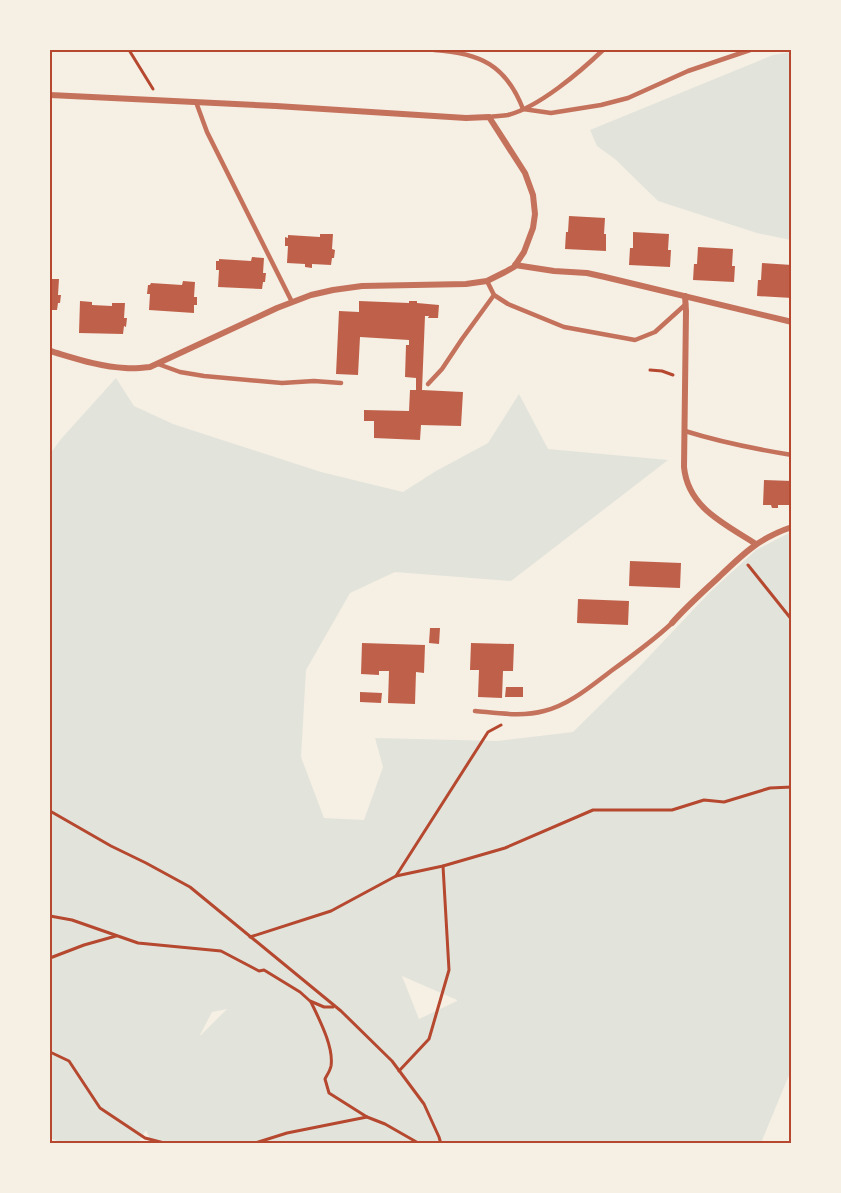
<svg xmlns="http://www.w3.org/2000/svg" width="841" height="1193" font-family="'PT Sans',sans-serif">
  <rect width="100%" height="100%" fill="#f6efe4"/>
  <!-- green -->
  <g fill="#e2e4dc" fill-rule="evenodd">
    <path d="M791,52v188l-34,-7 -99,-32 -43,-42 -18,-13 -7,-16 183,-75z"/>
    <path d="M116,378l18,28 39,18 148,48 82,20 33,-21 52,-28 31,-49 29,55 120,11 -157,121 -116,-9 -45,21 -44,77 -5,87 23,61 40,2 19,-53 -8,-29 122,3 76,-9 68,-67 69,-73 46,-42 35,-18 1,536 -31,75 -609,1 -6,-14 -8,13h-75l-13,-5v-684l11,-15zM402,976l55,24v1l-38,18zM227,1009l-26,26h-1l12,-23z"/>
  </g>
  <!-- building -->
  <g fill="#bf614a">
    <path d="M569,216l36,2 -1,16h2v17l-41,-2 1,-17h2z"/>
    <path d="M633,232l36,2 -1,16h3l-1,17 -41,-2 1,-17h3z"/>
    <path d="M320,234h13l-1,15 3,1 -1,8h-2l-1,7 -19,-1v4l-7,-1v-3l-18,-1 1,-17h-3v-9l3,1v-3l32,2z"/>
    <path d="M698,247l35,2 -1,17h3l-1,16 -41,-2 1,-16h3z"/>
    <path d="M252,257l12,1 -1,15h3l-1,9h-2l-1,7 -44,-2 1,-17h-3v-9h3v-2l32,2z"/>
    <path d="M762,263l30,2v33l-35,-2 1,-16h3z"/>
    <path d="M50,279h9l-1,16h3l-1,8h-2l-1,7h-7z"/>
    <path d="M183,281l12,1 -1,15h3v8h-3v8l-45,-3 1,-16h-3l1,-9h2l1,-2 31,2z"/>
    <path d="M80,301l12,1v3l20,1v-3h13l-1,15h3l-1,9 -2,-1 -1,8 -44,-1z"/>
    <path d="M359,301l50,2v-2h8v2l22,2 -1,13h-10l1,-2h-4l-3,74 41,2 -2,34 -40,-1 -1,15 -46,-2v-17h-10v-11l45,1 1,-21h6v-12l-11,-1 1,-32h3v-5l-49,-3 -2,38 -22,-1 3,-63 20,1z"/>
    <path d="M764,480l28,1v24h-14v3h-6l-1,-3h-8z"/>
    <path d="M630,561l51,2 -1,25 -51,-2z"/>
    <path d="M578,599l51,2 -1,24 -51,-2z"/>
    <path d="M430,628h10l-1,16 -10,-1z"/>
    <path d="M362,643l63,2 -1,28 -8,-1 -1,32 -27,-1 1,-32h-10v4l-18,-1z"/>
    <path d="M471,643l43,1 -1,27h-10l-1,27 -24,-1 1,-27h-9z"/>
    <path d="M506,687h17v10h-18z"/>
    <path d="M360,692l22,1 -1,10 -21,-1z"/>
  </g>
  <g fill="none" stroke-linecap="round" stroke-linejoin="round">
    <!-- path -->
    <g stroke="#b5482f" stroke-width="3">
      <path d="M129,50l24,39"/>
      <path d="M650,370l12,1 11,4"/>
      <path d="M748,565l44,55"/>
      <path d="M50,811l61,35 35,17 44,24 151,124 51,50 32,43 15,33 2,7"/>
      <path d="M396,876l92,-144 13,-7"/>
      <path d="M50,916l22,4 66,23 83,8 38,20 5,-1 36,22 10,9 14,6h9"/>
      <path d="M250,937l81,-26 65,-35 47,-10 62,-18 88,-38h79l32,-10 20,2 46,-14 22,-1"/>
      <path d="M50,958l34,-13 32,-9"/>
      <path d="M311,1002c8,17 23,45 20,64 -1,5 -4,9 -6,13l4,14 38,24 18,7 35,20"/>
      <path d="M50,1052l19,9 31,47 45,30 23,6"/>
      <path d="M399,1071l30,-32 20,-69 -6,-104"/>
      <path d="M252,1144l35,-11 80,-16"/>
    </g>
    <!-- service -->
    <g stroke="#c5725c" stroke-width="4.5">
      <path d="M434,50c46,3 72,15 89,59l28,4 50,-8 27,-7 60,-27 62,-21"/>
      <path d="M196,102l11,30 85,170"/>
      <path d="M489,117c6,-1 13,-1 19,-2 31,-8 72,-43 95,-65"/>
      <path d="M487,281l7,14 14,9 56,23 71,13 20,-8 31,-28"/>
      <path d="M158,364l22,8 24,4 78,7 32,-2 27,2"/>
      <path d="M428,384l14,-15 20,-30 32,-44"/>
      <path d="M685,431c35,11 70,18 107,24"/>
      <path d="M475,711c23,2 47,6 69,0 25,-6 47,-25 67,-40 21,-15 42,-30 61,-48"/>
    </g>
    <!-- minor -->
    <g stroke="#c5725c" stroke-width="6">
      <path d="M50,95l226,11 190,12 23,-1 36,56 8,22 2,19 -2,14 -9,24 -10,15 -9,5 -18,9 -21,3 -104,2 -29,4 -22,5 -34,13 -127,59c-8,1 -17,2 -25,1 -25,-1 -51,-10 -75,-17"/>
      <path d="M515,265l39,6 33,2 18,4 187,45"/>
      <path d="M685,296l1,15 -2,156c4,41 41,57 72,77"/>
      <path d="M672,623c15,-17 31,-31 47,-46 24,-23 40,-39 73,-50"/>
    </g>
  </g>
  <!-- border -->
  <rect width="841" height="1193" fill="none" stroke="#f6efe4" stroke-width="102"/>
  <rect x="51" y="51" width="739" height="1091" fill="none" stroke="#b5482f" stroke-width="2"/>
</svg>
